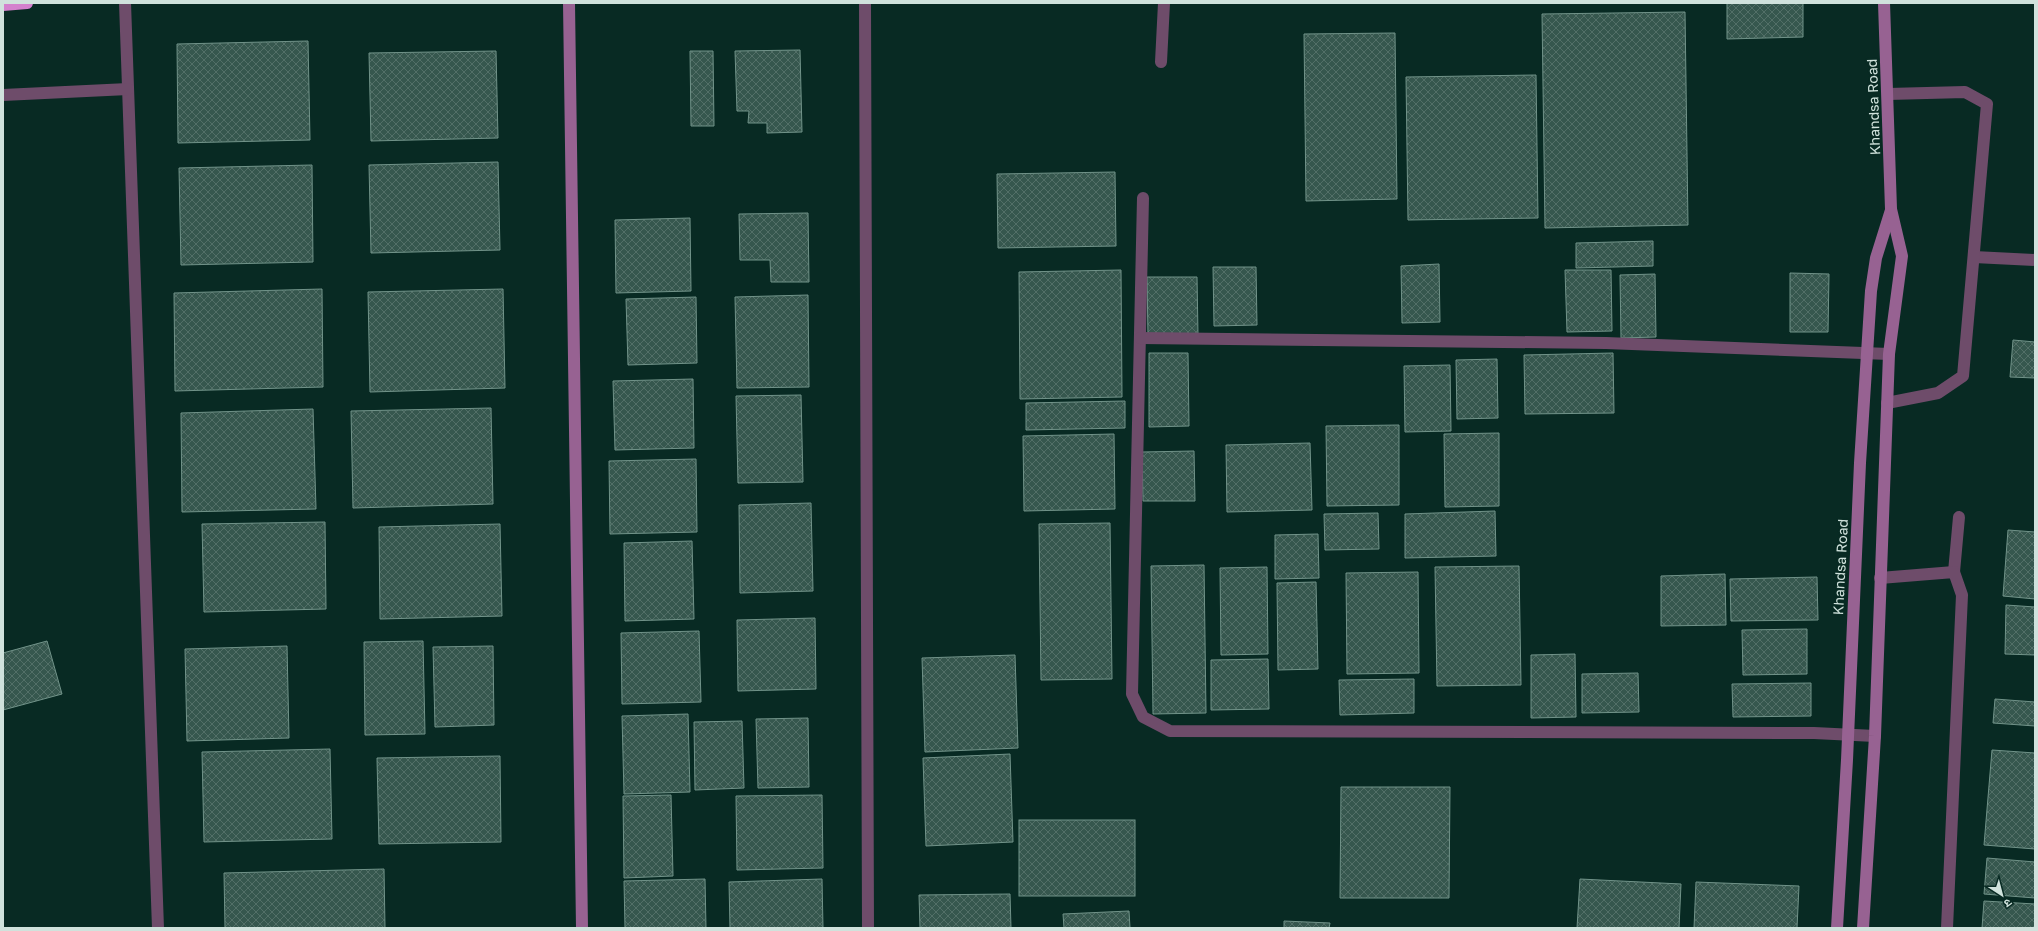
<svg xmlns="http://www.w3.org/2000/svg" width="2038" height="931" font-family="'Golos Text','Noto Sans Devanagari',sans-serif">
  <defs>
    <pattern id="building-cross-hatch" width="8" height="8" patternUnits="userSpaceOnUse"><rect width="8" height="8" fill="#36574e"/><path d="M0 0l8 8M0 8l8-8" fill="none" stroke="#526f67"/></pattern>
  </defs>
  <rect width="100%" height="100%" fill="#082a23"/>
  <!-- building -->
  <g fill="url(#building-cross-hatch)" stroke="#719389">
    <path d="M1727,3h76v34l-76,2z"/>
    <path d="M1685,12l3,213 -143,3 -3,-214z"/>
    <path d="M1395,33l2,166 -91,2 -2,-167z"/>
    <path d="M308,41l2,99 -132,3 -1,-99z"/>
    <path d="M800,50l2,82 -35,1v-10h-19l1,-12h-12l-2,-60z"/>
    <path d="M496,51l2,87 -127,3 -2,-88z"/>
    <path d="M690,51h23l1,75h-23z"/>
    <path d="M1536,75l2,143 -130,2 -2,-143z"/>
    <path d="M498,162l2,88 -129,3 -2,-88z"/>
    <path d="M312,165l1,97 -132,3 -2,-97z"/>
    <path d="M1115,172l1,74 -118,2 -1,-74z"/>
    <path d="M808,213l1,69h-38l-1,-22h-30l-1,-46z"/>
    <path d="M690,218l1,73 -75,2 -1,-73z"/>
    <path d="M1653,241v25l-77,2v-25z"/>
    <path d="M1439,264l1,58 -38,1 -1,-57z"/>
    <path d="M1213,267h43l1,58 -43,1z"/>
    <path d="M1121,270l1,127 -102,2 -1,-127z"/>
    <path d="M1565,270h46l1,61 -45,1z"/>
    <path d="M1790,273l39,1 -1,58h-38z"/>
    <path d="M1655,274l1,63 -35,1 -1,-63z"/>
    <path d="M1147,277h50l1,58 -50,1z"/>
    <path d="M322,289l1,98 -148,4 -1,-98z"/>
    <path d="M503,289l2,99 -135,4 -2,-100z"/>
    <path d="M808,295l1,92 -72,1 -2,-91z"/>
    <path d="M696,297l1,66 -69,2 -2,-66z"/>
    <path d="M2013,340l22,2v36l-25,-1z"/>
    <path d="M1149,353h39l1,73 -40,1z"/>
    <path d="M1613,353l1,60 -89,1 -1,-59z"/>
    <path d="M1497,359l1,59 -41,1 -1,-59z"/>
    <path d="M1450,365l1,66 -46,1 -1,-66z"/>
    <path d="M693,379l1,69 -79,2 -2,-69z"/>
    <path d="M801,395l2,87 -65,1 -2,-87z"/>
    <path d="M1125,401v27l-99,2v-27z"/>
    <path d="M491,408l2,96 -140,4 -2,-97z"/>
    <path d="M313,409l3,100 -134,3 -1,-99z"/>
    <path d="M1399,425v80l-72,1 -1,-80z"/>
    <path d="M1499,433v73l-54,1 -1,-73z"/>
    <path d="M1114,434l1,75 -91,2 -1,-75z"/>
    <path d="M1310,443l2,67 -85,2 -1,-67z"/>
    <path d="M1194,451l1,50h-52l-1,-49z"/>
    <path d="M696,459l1,73 -87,2 -1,-73z"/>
    <path d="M811,503l2,88 -73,2 -1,-88z"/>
    <path d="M1495,511l1,45 -91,2v-44z"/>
    <path d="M1378,513l1,36 -54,1 -1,-36z"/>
    <path d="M325,522l1,87 -122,3 -2,-88z"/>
    <path d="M1110,523l2,156 -71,1 -2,-156z"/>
    <path d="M500,524l2,92 -122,3 -1,-92z"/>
    <path d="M2008,530l27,2v67l-32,-3z"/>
    <path d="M1318,534l1,44 -44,1v-44z"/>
    <path d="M692,541l2,78 -69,2 -1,-78z"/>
    <path d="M1204,565l2,148 -53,1 -2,-148z"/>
    <path d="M1519,566l2,119 -84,1 -2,-119z"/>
    <path d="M1267,567l1,87 -47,1 -1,-87z"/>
    <path d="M1418,572l1,101 -72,1 -1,-101z"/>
    <path d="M1725,574l1,51 -65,1v-50z"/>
    <path d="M1817,577l1,43 -87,1 -1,-42z"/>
    <path d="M1316,582l2,87 -40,1 -1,-87z"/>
    <path d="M2006,605l29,2v48l-30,-1z"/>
    <path d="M815,618l1,71 -78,2 -1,-71z"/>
    <path d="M1807,629v45l-64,1 -1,-45z"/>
    <path d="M699,631l2,71 -79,2 -1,-71z"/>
    <path d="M47,641l15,53 -59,16v-57z"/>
    <path d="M423,641l2,93 -60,1 -1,-93z"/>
    <path d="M287,646l2,92 -102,3 -2,-92z"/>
    <path d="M493,646l1,79 -59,2 -2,-80z"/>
    <path d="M1575,654l1,63 -45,1v-63z"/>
    <path d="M1015,655l3,93 -93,4 -3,-94z"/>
    <path d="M1268,659l1,50 -58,1v-50z"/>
    <path d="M1638,673l1,39 -57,1v-39z"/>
    <path d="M1414,679v34l-74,2 -1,-35z"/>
    <path d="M1811,683v33l-78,1 -1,-33z"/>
    <path d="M1995,699l40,3v24l-42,-3z"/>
    <path d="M688,714l2,78 -66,2 -2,-78z"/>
    <path d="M808,718l1,69 -51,1 -2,-69z"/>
    <path d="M742,721l2,67 -49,2 -1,-68z"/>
    <path d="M330,749l2,90 -128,3 -2,-90z"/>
    <path d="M1992,750l43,3v96l-51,-4z"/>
    <path d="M1010,754l3,88 -87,4 -3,-88z"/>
    <path d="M500,756l1,86 -122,2 -2,-86z"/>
    <path d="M1341,787h109l-1,111h-109z"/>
    <path d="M671,795l2,81 -49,2 -1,-82z"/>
    <path d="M822,795l1,73 -86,2 -1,-74z"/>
    <rect x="1019" y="820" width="116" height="76"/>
    <path d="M1987,858l48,4v36l-51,-4z"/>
    <path d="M384,869l1,59h-160l-1,-55z"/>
    <path d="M705,879l1,49h-81l-1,-47z"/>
    <path d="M822,879l1,49h-93l-1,-46z"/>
    <path d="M1580,879l101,5 -2,44h-102z"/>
    <path d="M1696,882l103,4 -2,42h-103z"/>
    <path d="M1010,894l1,34h-91l-1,-33z"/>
    <path d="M1984,901l51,3v24h-53z"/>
    <path d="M1129,911l1,17h-66l-1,-14z"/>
    <path d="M1284,921l46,2 -1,5h-45z"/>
  </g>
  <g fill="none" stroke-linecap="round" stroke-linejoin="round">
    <!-- lane -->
    <path stroke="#6e4c6a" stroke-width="12" d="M1161,62l3,-59"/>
    <!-- street -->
    <g stroke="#6e4c6a" stroke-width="12">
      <path d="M125,3l33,925"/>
      <path d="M865,3l3,925"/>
      <path d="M3,95l125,-6"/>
      <path d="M1143,198l-11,496 11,23 27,14 644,2 61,3"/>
      <path d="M1974,257l61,3"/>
      <path d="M1140,338l466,5 283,11"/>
      <path d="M1887,403l51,-10 25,-17 24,-272 -22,-12 -77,2"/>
      <path d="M1954,572l5,-55"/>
      <path d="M1880,578l74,-6 8,23 -15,333"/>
    </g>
    <!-- secondary -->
    <g stroke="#976292" stroke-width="12">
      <path d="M569,3l13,925"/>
      <path d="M1837,928l10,-168 13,-297 11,-172 5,-33 15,-48"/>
      <path d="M1863,928l12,-192 14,-382 13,-98 -11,-47 -7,-206"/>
    </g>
    <!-- highway -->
    <path stroke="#d481cd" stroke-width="12" d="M3,5l24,-2"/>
  </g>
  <g text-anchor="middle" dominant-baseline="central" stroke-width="4" stroke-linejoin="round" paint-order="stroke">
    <!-- street labels -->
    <g font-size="14" fill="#d0e2dc" stroke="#082a23">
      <text transform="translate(1873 107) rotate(-92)">Khandsa Road</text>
      <text transform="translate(1840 567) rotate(-87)">Khandsa Road</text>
    </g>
  </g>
  <!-- border -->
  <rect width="2038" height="931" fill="none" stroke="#d0e2dc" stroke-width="8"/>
  <!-- north arrow -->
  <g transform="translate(2002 895) rotate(144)" stroke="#082a23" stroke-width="3" paint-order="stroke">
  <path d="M0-3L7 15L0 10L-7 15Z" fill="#d0e2dc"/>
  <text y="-6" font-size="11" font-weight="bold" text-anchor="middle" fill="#d0e2dc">उ</text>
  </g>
</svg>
